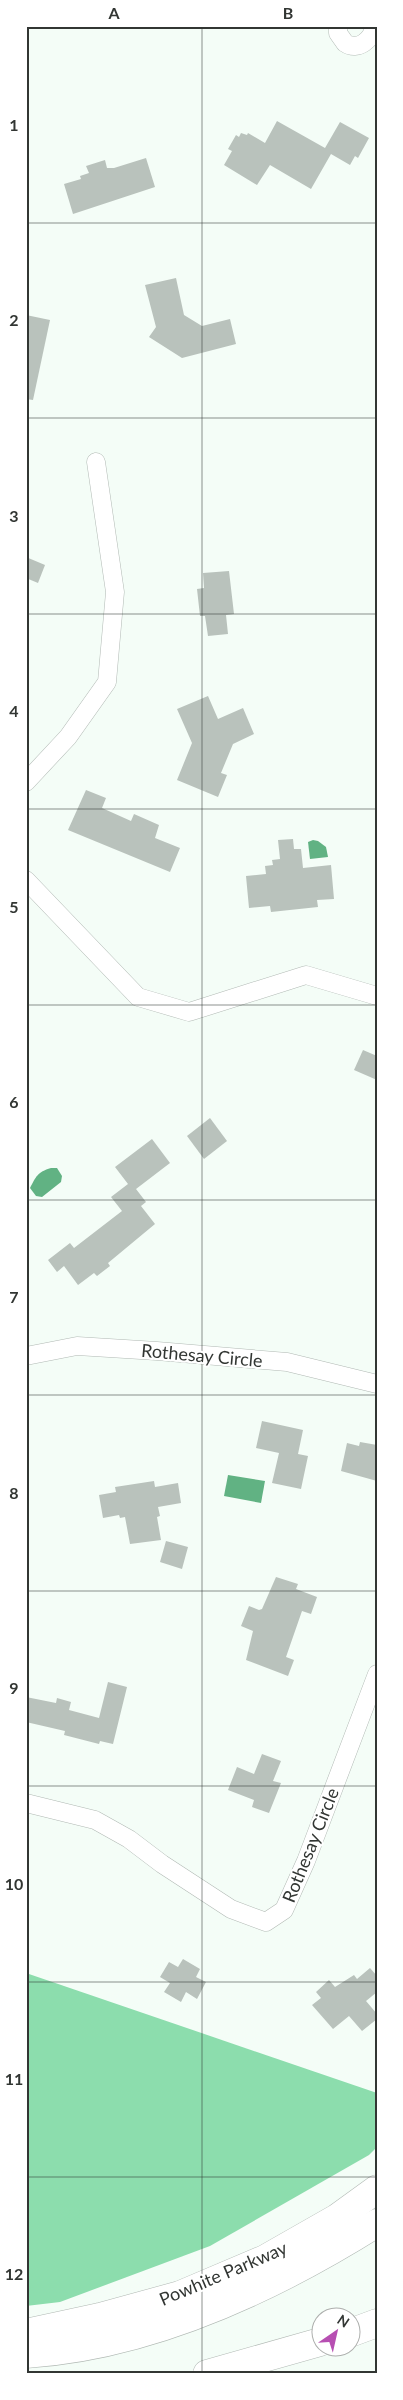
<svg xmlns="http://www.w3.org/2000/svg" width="403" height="2400" font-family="Lato,sans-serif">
  <rect width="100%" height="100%" fill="#f4fdf7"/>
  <!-- forest -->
  <path fill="#8cddad" d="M26,1973l351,120v54l-8,8 -159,91 -150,56 -34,4z"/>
  <!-- water -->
  <g fill="#61b283">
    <path d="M313,840l5,1 8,6 2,10 -18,2 -2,-17z"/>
    <path d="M51,1168h6l5,8 -1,6 -19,15 -6,-1 -6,-8c6,-11 7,-16 21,-20z"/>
    <path d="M228,1475l37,6 -4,22 -37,-7z"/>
  </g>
  <!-- building -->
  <g fill="#b9c2bc">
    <path d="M277,121l48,27 15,-26 29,16 -11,20 -3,-2 -5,9 -19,-11 -20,35 -41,-24 -13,20 -33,-20 8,-14 -4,-2 8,-14 3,2 2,-4 6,2 1,-2 17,10z"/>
    <path d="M146,158l9,29 -82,27 -9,-30 17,-5 -1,-3 9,-3 -3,-7 19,-6 2,8h7z"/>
    <path d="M176,278l8,37 18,11 28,-7 6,25 -54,14 -33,-21 7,-10 -11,-42z"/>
    <path d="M26,315l24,5 -17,80 -7,-1z"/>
    <path d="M26,557l19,8 -7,18 -12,-5z"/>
    <path d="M229,571l5,43 -8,1 2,19 -20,2 -3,-20h-5l-3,-27 7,-1 -1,-15z"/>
    <path d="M208,696l10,23 25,-11 11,26 -21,10 -12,29 6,2 -9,22 -41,-17 15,-37 -15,-34z"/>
    <path d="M86,790l20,8 -4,10 29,13 3,-7 25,11 -4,13 25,10 -10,24 -102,-42z"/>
    <path d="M293,839l1,10h7l2,19 28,-3 3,34 -17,1 1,7 -47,5 -1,-6 -21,2 -3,-32 20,-2 -1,-8 8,-1 -1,-5 8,-1 -2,-19z"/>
    <path d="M363,1050l14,6v24l-23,-10z"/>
    <path d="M210,1118l17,23 -23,18 -17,-23z"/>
    <path d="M152,1139l18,24 -34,26 10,13 -5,4 14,18 -47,39 2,3 -13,10 -3,-3 -16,12 -14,-19 -7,6 -9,-12 22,-17 4,5 48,-37 -11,-14 17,-13 -13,-17z"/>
    <path d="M262,1421l41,9 -5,24 10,2 -7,33 -29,-6 7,-30 -23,-5z"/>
    <path d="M360,1442l17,3v36l-36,-10 6,-28 12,3z"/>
    <path d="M154,1481l1,6 23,-4 3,20 -23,4 2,9 -3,1 4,23 -31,4 -5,-27 -5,1 -1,-3 -16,3 -4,-23 17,-3 -1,-5z"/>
    <path d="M166,1541l22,6 -6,22 -22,-7z"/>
    <path d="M276,1577l22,7 -2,5 21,8 -6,17 -9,-3 -16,46 8,3 -6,16 -42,-16 7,-29 -12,-5 8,-20 10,4 3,-1z"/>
    <path d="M108,1682l19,5 -14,57 -13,-3 -1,3 -35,-9 1,-4 -39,-9v-25l30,6 1,-5 14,4 -2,8 30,8z"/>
    <path d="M262,1754l19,7 -8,20 8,2 -12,30 -17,-6 2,-7 -26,-10 9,-23 17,7z"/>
    <path d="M183,1959l17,10 -4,8 10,5 -9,17 -11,-7 -5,10 -17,-10 6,-9 -10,-6 9,-15 9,5z"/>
    <path d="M370,1968l7,8v16l-11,9 11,13v5l-15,12 -13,-15 -16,13 -21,-24 9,-7 -5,-6 13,-12 6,7 19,-12 3,4z"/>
  </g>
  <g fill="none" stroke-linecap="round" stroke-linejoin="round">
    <!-- street casing -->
    <g stroke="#b1b9b4" stroke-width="19">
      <g id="street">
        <path d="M338,26v7c2,3 5,7 7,10 13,9 28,-4 29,-17"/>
        <path d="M26,782l42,-45 39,-55 8,-90 -19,-130"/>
        <path d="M26,880l112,117 51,15 117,-37 71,21"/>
        <path d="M26,1356l51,-10 80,5 130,11 90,22"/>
        <path d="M26,1803l69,17 34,19 33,25 69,45 35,13 18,-12 22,-49 71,-187"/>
      </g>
    </g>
    <!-- highway casing -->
    <g stroke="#b1b9b4" stroke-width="29">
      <g id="highway">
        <path d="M26,2333l74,-16 80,-22 85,-36 72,-41 40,-29"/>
        <path d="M350,2333l27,-10"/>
        <path d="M26,2354c125,-8 246,-65 351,-131"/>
        <path d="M207,2374l113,-32"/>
      </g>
    </g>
    <!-- street -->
    <use href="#street" stroke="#fff" stroke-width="18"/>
    <!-- highway -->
    <use href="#highway" stroke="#fff" stroke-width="28"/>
  </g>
  <!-- grid -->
  <path fill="none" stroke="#323633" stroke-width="1" stroke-opacity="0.55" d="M202,26v2348M26,223h351M26,418h351M26,614h351M26,809h351M26,1005h351M26,1200h351M26,1395h351M26,1591h351M26,1786h351M26,1982h351M26,2177h351"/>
  <g text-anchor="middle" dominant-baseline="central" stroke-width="4" stroke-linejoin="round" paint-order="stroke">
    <!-- street labels -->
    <g font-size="18" fill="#323633" stroke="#fff">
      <text transform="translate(202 1355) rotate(5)">Rothesay Circle</text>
      <text transform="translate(310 1845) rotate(-68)">Rothesay Circle</text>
      <text transform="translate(223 2273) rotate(-23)">Powhite Parkway</text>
    </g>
  </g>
  <!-- border -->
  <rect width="403" height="2400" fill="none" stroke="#ffffff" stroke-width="55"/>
  <!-- north arrow -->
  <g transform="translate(336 2332) rotate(34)"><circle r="24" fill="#ffffff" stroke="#adafad"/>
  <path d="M0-4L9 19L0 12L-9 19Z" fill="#b74fb2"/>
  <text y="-8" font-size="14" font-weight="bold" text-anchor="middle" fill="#323633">N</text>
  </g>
  <rect x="28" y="28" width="348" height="2344" fill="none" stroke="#323633" stroke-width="2"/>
  <g font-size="16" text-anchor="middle" font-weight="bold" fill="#323633">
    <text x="114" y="19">A</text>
    <text x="288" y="19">B</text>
    <text x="14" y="131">1</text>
    <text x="14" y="326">2</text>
    <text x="14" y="522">3</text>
    <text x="14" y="717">4</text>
    <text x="14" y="913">5</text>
    <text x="14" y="1108">6</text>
    <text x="14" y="1303">7</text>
    <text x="14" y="1499">8</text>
    <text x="14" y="1694">9</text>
    <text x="14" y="1890">10</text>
    <text x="14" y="2085">11</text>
    <text x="14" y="2280">12</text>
  </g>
</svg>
